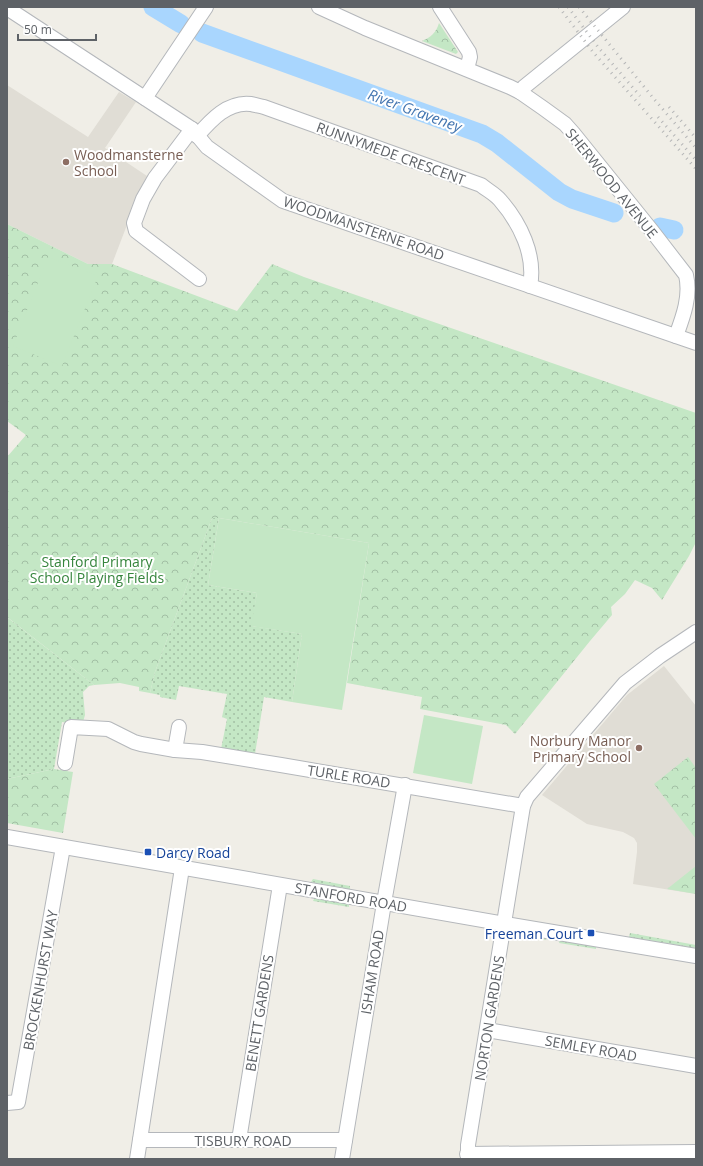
<svg xmlns="http://www.w3.org/2000/svg" width="703" height="1166" font-family="'Open Sans',sans-serif">
  <defs>
    <pattern id="grass-dots" width="8" height="8" patternUnits="userSpaceOnUse"><rect width="8" height="8" fill="#c4e7c5"/><path d="M2 2h.1M6 6h.1" fill="none" stroke="#a2bfa4" stroke-width="1.8" stroke-linecap="round"/></pattern>
    <pattern id="park-crowns" width="20" height="18" patternUnits="userSpaceOnUse"><rect width="20" height="18" fill="#c4e7c5"/><path d="M2 6a3 3 0 1 1 6 0M12 15a3 3 0 1 1 6 0" fill="none" stroke="#a2bfa4"/></pattern>
  </defs>
  <rect width="100%" height="100%" fill="#f0eee7"/>
  <!-- education -->
  <g fill="#e0ddd5">
    <path d="M7,85l81,52 31,-45 17,10 -31,46 42,28 -5,10 -30,78h-24l-81,-40z"/>
    <path d="M664,666l32,40v188l-63,-10 4,-32v-9l-3,-5 -11,-6 -36,-8 -45,-29 85,-100z"/>
  </g>
  <!-- grass -->
  <g fill="url(#grass-dots)">
    <path d="M212,518h7l-11,67 49,8 -5,33 50,8 -10,68 -28,-5 -9,57 -34,-5 6,-30 -5,-2 5,-23 -48,-8 -3,14 -16,-3v-2l-10,-2 5,-21z"/>
    <path d="M8,618l86,67 -5,1 -6,6 2,23 -3,10 -20,-3 -8,47 -47,10z"/>
    <path d="M313,879l37,7v4l-39,-8z"/>
    <path d="M315,897l34,7v3l-36,-6z"/>
    <path d="M630,933l66,12v3l-67,-11z"/>
    <path d="M521,934l25,4v2l-26,-3z"/>
    <path d="M560,940l36,6v3l-37,-6z"/>
  </g>
  <!-- park -->
  <g fill="url(#park-crowns)">
    <path d="M439,23l19,29 -2,2 -34,-13c9,-4 14,-8 17,-18z"/>
    <path d="M7,224l81,40h24l125,47 35,-47 32,13 392,136v129l-7,14 -27,44 -10,-12 -17,-8 -10,14 -14,13 1,8 -22,26 -75,93 -9,-9 -86,-16 2,-12 -75,-14 22,-140 -150,-25h-7l-57,154 -5,21 -11,-2v-4l-19,-4 -26,2 -87,-68v-160l19,-22 -19,-14z"/>
    <path d="M688,757l8,11v71l-42,-55z"/>
    <path d="M54,769l19,3 -10,61 -56,-10v-44z"/>
    <path d="M696,866v28l-29,-5z"/>
  </g>
  <!-- pitch -->
  <g fill="#c4e7c5">
    <path d="M48,257l50,19 -36,90 -49,-20z"/>
    <path d="M219,518l150,25 -27,167 -50,-8 10,-68 -51,-8 6,-33 -49,-8z"/>
    <path d="M424,715l59,11 -11,58 -59,-11z"/>
  </g>
  <g fill="none" stroke-linecap="round" stroke-linejoin="round">
    <!-- river -->
    <g stroke="#a9d6fe" stroke-width="19">
      <path d="M153,7l28,17"/>
      <path d="M202,33l280,101 15,9 62,49 13,7 42,14"/>
      <path d="M660,227l14,3"/>
    </g>
    <!-- minor casing -->
    <g stroke="#b4b7bb" stroke-width="16">
      <g id="minor">
        <path d="M319,7l46,21 145,59 10,5 23,16 22,16 8,9 79,98 34,44c5,21 -3,42 -10,61"/>
        <path d="M440,7l29,45 1,5 -3,12"/>
        <path d="M7,8l185,121 15,18 76,54 413,142"/>
        <path d="M520,92l4,-5 99,-80"/>
        <path d="M145,98l61,-91"/>
        <path d="M192,129l-37,49 -12,21 -9,24 2,8 63,48"/>
        <path d="M197,136c14,-16 31,-35 54,-32 4,1 9,2 13,3l217,78c6,5 14,9 19,15 20,23 36,55 30,86"/>
        <path d="M175,750l4,-23"/>
        <path d="M65,763l6,-36 37,2 26,13 7,2 34,6 27,2 79,13 242,41"/>
        <path d="M7,837l510,89 179,30"/>
        <path d="M487,1030l209,36"/>
        <path d="M7,1103l11,-1 45,-255"/>
        <path d="M140,1140h205"/>
        <path d="M239,1140l41,-255"/>
        <path d="M467,1154l229,-2"/>
        <path d="M137,1159l45,-291"/>
        <path d="M342,1159l43,-262 20,-112"/>
        <path d="M468,1159v-14l55,-339 4,-9 98,-114 35,-27 36,-24"/>
      </g>
    </g>
    <!-- minor -->
    <use href="#minor" stroke="#fff" stroke-width="14"/>
    <!-- rail -->
    <g stroke="#b5b6b7" stroke-width="3" stroke-dasharray="1 5" stroke-linecap="butt">
      <path d="M559,7l34,45 103,117"/>
      <path d="M568,7l30,40 42,49"/>
      <path d="M579,7l75,92 42,49"/>
      <path d="M669,107l27,31"/>
      <path d="M658,117l38,43"/>
    </g>
  </g>
  <!-- markers -->
  <g fill="#8d6e63" stroke="#fff" stroke-width="1.5">
    <circle cx="66" cy="162" r="4"/>
    <circle cx="639" cy="748" r="4"/>
  </g>
  <g fill="#1a4fb4" stroke="#fff" stroke-width="1.5">
    <rect x="144" y="848" width="8" height="8" rx="2"/>
    <rect x="587" y="929" width="8" height="8" rx="2"/>
  </g>
  <g text-anchor="middle" dominant-baseline="central" stroke-width="4" stroke-linejoin="round" paint-order="stroke">
    <!-- street labels -->
    <g font-size="14" fill="#5e6267" stroke="#fff">
      <text transform="translate(391 153) rotate(20)">RUNNYMEDE CRESCENT</text>
      <text transform="translate(612 183) rotate(51)">SHERWOOD AVENUE</text>
      <text transform="translate(364 228) rotate(19)">WOODMANSTERNE ROAD</text>
      <text transform="translate(349 776) rotate(9)">TURLE ROAD</text>
      <text transform="translate(351 897) rotate(10)">STANFORD ROAD</text>
      <text transform="translate(372 972) rotate(-81)">ISHAM ROAD</text>
      <text transform="translate(40 980) rotate(-80)">BROCKENHURST WAY</text>
      <text transform="translate(259 1013) rotate(-81)">BENETT GARDENS</text>
      <text transform="translate(489 1018) rotate(-81)">NORTON GARDENS</text>
      <text transform="translate(591 1048) rotate(10)">SEMLEY ROAD</text>
      <text x="243" y="1140">TISBURY ROAD</text>
    </g>
    <!-- education labels -->
    <g font-size="14" fill="#785e54" stroke="#fff" text-anchor="start">
      <text x="74" y="154">Woodmansterne<tspan x="74" dy="16">School</tspan></text>
      <text x="631" y="740" text-anchor="end">Norbury Manor<tspan x="631" dy="16">Primary School</tspan></text>
    </g>
    <!-- park labels -->
    <g font-size="14" fill="#36853d" stroke="#fff">
      <text x="97" y="561">Stanford Primary<tspan x="97" dy="16">School Playing Fields</tspan></text>
    </g>
    <!-- transit labels -->
    <g font-size="14" fill="#164399" stroke="#fff" text-anchor="start">
      <text x="156" y="852">Darcy Road</text>
      <text x="583" y="933" text-anchor="end">Freeman Court</text>
    </g>
    <!-- water labels -->
    <g font-size="15" font-style="italic" fill="#4476b1" stroke="#fff">
      <text transform="translate(415 110) rotate(20)">River Graveney</text>
    </g>
  </g>
  <!-- border -->
  <rect width="703" height="1166" fill="none" stroke="#5e6267" stroke-width="16"/>
  <!-- scale -->
  <path d="M18 34v6h78v-6" fill="none" stroke="#5e6267" stroke-width="2"/>
  <text x="24" y="34" font-size="12" fill="#5e6267" stroke="#ffffff" stroke-width="3" paint-order="stroke">50 m</text>
</svg>
